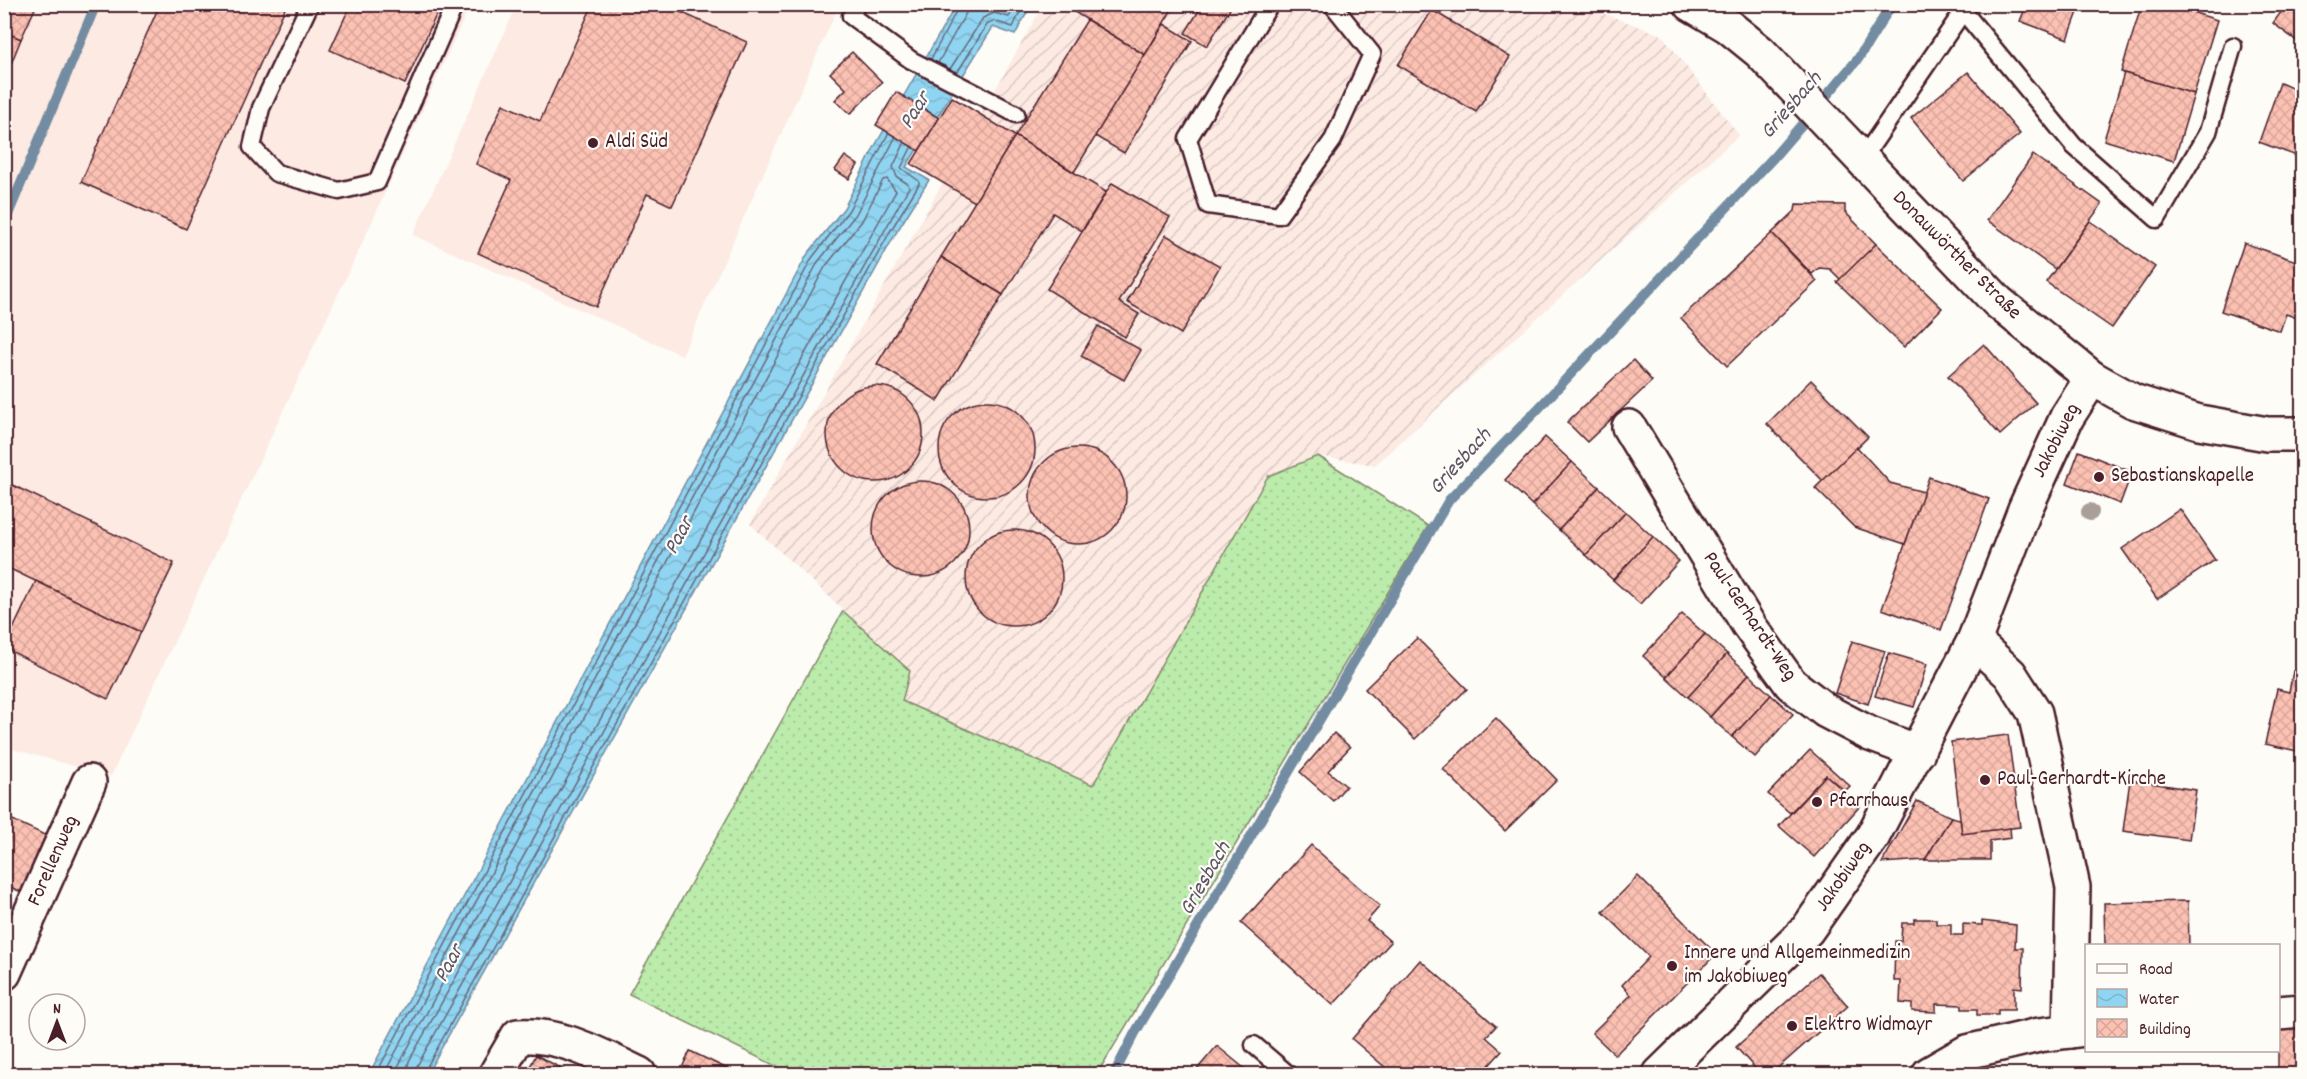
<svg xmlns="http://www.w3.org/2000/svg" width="2307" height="1079" font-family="Dekko,sans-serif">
  <defs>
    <pattern id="industrial-furrows" width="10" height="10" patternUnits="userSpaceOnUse" patternTransform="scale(1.5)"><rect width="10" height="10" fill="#fceae3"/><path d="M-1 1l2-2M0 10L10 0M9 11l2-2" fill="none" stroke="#dac8c3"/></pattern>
    <pattern id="grass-dots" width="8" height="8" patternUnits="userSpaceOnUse" patternTransform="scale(1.5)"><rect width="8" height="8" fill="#bbecab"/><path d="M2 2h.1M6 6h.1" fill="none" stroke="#a2ca93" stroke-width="1.8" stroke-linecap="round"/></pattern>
    <pattern id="water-waves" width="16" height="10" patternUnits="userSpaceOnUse" patternTransform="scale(1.5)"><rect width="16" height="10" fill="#8fd4f0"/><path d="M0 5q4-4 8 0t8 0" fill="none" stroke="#7db6ce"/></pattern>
    <pattern id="building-cross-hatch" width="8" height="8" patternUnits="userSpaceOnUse" patternTransform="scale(1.5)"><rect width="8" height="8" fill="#fbc1b3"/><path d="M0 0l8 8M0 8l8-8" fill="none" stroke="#d9a59a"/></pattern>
  </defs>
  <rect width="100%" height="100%" fill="#fdfcf7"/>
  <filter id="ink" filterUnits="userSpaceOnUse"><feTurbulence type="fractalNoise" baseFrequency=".0167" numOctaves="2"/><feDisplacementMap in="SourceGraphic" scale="12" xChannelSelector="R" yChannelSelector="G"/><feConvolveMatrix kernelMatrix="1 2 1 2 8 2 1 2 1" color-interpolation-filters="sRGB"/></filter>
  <g filter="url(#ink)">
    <!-- built -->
    <g fill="#fceae3">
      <path d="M4,5h466l-105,232 -254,539 -106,-29z"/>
      <path d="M517,5h322l-157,350 -269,-120z"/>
    </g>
    <!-- industrial -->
    <path fill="url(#industrial-furrows)" d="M1043,5h537l82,30 77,100 -364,330 -57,-9 -50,20 -175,309 -191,-84 8,-30 -160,-147z"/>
    <!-- grass -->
    <path fill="url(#grass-dots)" stroke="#82866b" stroke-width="1.5" d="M1318,456l110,70 -331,548h-305l-163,-80 214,-383 67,60 -8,30 191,84 175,-309z"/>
    <!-- water -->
    <path fill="url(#water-waves)" stroke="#738ca1" stroke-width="1.5" d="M956,5h75l-16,30 -22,-8 -87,140 23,13 -33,53 -469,841h-58l438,-819 37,-47 32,-64z"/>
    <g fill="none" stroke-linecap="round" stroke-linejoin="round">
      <!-- shore -->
      <g stroke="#66677a" stroke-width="1.5">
        <path d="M931,59l29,-55"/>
        <path d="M938,63l28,-50 2,-9"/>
        <path d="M950,69l33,-51 11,-5 15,4 7,-13"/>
        <path d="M957,73l31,-50 6,-2 19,6 11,-23"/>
        <path d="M376,1074l436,-816 37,-48 39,-76"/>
        <path d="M384,1074l434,-812 38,-48 39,-76"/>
        <path d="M394,1074l431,-807 37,-46 21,-41 4,-1 9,12 -487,870 -3,13"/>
        <path d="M415,1074l2,-8 492,-879 -1,-3 -11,-7 -4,-10 11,-23"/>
        <path d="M423,1074l468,-844 28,-46v-3l-18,-13 10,-20"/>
      </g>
      <!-- stream -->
      <g stroke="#738ca1" stroke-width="10">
        <path d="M4,224l92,-220"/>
        <path d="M1114,1074l21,-41 314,-533 89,-91 235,-251 85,-99 34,-55"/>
      </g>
    </g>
    <!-- building -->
    <g fill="url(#building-cross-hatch)" stroke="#4a1f2b" stroke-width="1.5">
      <path d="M4,4h33l-16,35 -17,-7z"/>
      <path d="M160,4h127l-101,225 -105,-47z"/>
      <path d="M351,4h90l-36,80 -75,-34z"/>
      <path d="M593,4h70l84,38 -75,164 -25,-12 -51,113 -118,-54 33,-73 -35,-16 27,-60 37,17z"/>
      <path d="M1074,4h101l-30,51 -74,-45z"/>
      <path d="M1203,4h30l-26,42 -22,-13z"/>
      <path d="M2027,4h54l-13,35 -48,-18z"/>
      <path d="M2142,4h25l50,16 -23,74 -73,-22z"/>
      <path d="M2287,4l15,2v39l-29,-22z"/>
      <path d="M1432,10l78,47 -34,55 -78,-47z"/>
      <path d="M1087,20l58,35 -71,117 -59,-36z"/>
      <path d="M1164,24l28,17 -68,112 -29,-17z"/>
      <path d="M4,32l17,7 -17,42z"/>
      <path d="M852,52l30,30 -32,32 -15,-14 11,-11 -16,-16z"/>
      <path d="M1968,72l52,62 -57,47 -52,-63z"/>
      <path d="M2124,73l70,21 -20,67 -70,-21z"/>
      <path d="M2280,83l22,9v66l-43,-16z"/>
      <path d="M896,92l43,26 -20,33 -43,-26z"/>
      <path d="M952,97l63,39 -40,66 -64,-38z"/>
      <path d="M1015,136l91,56 -24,39 -29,-18 -50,82 -62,-38z"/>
      <path d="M2033,155l69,49 -47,65 -68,-49z"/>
      <path d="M845,156l13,9 -9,14 -14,-9z"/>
      <path d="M1112,183l58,34 -51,85 20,12 -14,23 -78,-48z"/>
      <path d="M1796,204l49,1v7l31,32 -35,36 -11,-11 -11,-1 -7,6 -40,-41 23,-22z"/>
      <path d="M2090,221l65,46 -43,61 -66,-46z"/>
      <path d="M1772,233l45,48 -90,85 -46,-48z"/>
      <path d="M1166,235l54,31 -39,68 -54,-32z"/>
      <path d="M2244,243l58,20v57l-16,-6 -6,17 -59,-20z"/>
      <path d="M1876,244l66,64 -38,39 -67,-65z"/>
      <path d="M941,257l62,38 -65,106 -61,-37z"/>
      <path d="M1098,326l43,24 -17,30 -43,-24z"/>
      <path d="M1984,344l52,59 -36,32 -52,-59z"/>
      <path d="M1633,360l19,21 -65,61 -20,-20z"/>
      <path d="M1811,380l57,57 -45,44 -56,-57z"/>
      <circle cx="875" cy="434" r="48"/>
      <circle cx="987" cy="449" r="48"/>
      <path d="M1545,437l27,25 -40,43 -27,-25z"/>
      <path d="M1857,447l33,36 34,9 -19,52 -51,-17 -39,-39z"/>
      <circle cx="1078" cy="496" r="48"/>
      <path d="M2079,451l53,21 -12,32 -53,-21z"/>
      <path d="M1572,462l27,25 -40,43 -27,-25z"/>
      <path d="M1929,477l60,22 -48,131 -59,-21z"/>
      <circle cx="921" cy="529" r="48"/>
      <path d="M4,481l170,82 -33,69 -137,-66z"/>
      <path d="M1599,487l27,25 -40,43 -27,-25z"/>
      <path d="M2180,509l35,51 -58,39 -35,-50z"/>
      <path d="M1626,512l27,25 -40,43 -27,-25z"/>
      <circle cx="1014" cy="578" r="48"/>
      <path d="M1653,537l26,24 -39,43 -27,-24z"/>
      <path d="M36,581l105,51 -33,67 -104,-51z"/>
      <path d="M1682,614l23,20 -39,43 -23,-21z"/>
      <path d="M1705,634l22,20 -39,43 -22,-20z"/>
      <path d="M1417,638l50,51 -52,50 -50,-50z"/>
      <path d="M1852,641l33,10 -17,53 -33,-11z"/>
      <path d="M1889,653l38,11 -13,43 -39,-11z"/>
      <path d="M1727,654l22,20 -39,43 -22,-20z"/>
      <path d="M2293,671l9,2v79l-37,-8 12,-55 12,3z"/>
      <path d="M1749,674l22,21 -39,42 -22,-20z"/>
      <path d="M1771,695l22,19 -38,43 -23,-20z"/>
      <path d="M1496,718l61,62 -52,51 -62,-62z"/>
      <path d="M1334,733l16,14 -22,24 18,15 -13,15 -33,-29z"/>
      <path d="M2008,735l12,92 -58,7 -11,-92z"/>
      <path d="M1810,750l40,36 -5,5 -19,-16 -36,38 -22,-19z"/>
      <path d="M1826,775l34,31 -46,51 -35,-31z"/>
      <path d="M2130,780l66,10 -7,50 -66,-9z"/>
      <path d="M1917,801l34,16 -26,43 -43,3z"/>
      <path d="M4,816l43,20 -26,56 -17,-8z"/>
      <path d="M1951,817l9,2 2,15 48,-6 1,10 -21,3v19h-65z"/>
      <path d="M1311,845l69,61 -13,15 24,21 -58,63 -92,-82z"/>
      <path d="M1638,876l78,78 -101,101 -23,-22 39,-38 -9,-10 27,-28 -46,-45z"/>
      <path d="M2188,901l1,45h-84l-1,-43z"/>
      <path d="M1914,919h22v5h15v11h12v-11l19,1v-4l34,4 -1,23h8l-1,40 -8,-1v23h-16v5h-21v-6h-15v-4l-26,-1v8l-24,-1v-7l-12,-1 1,-22h-7l1,-40h6l1,-18h12z"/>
      <path d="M1420,960l76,66 -10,11 16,14 -21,23h-88l-41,-35z"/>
      <path d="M1819,973l29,33 -77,68h-11l-24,-27z"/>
      <rect x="2278" y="1025" width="24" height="49"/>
      <path d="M1217,1046l33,27 -2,1h-55z"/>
      <path d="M690,1051l48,23h-59z"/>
      <path d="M536,1055l36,19h-46z"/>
    </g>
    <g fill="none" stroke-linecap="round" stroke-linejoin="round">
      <!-- service casing -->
      <g stroke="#4a1f2b" stroke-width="21">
        <g id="service">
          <path d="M310,4l-49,104 -9,39 24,26 63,18 38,-9 78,-178"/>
          <path d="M857,4l-6,12 60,44 105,54"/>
          <path d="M1270,4l-82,135 20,66 71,10 54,-75 39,-86 -40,-50"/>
          <path d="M1963,11l111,135 83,73 51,-87 25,-86"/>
          <path d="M1861,161l107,-157"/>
          <path d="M1254,1045l34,29"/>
        </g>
      </g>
      <!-- minor casing -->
      <g stroke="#4a1f2b" stroke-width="38">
        <g id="minor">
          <path d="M1629,427l119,197 43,60 35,27 44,23 48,18"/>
          <path d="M1974,641l36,33 25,39 38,174 -3,144"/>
          <path d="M4,973l85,-191"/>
          <path d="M2278,1013l24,-2"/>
          <path d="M496,1074l22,-38c44,-3 82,20 121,38"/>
          <path d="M1660,1074l147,-144 66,-94 101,-195 51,-132 42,-92 25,-39"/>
          <path d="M1929,1074l38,-22 72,-17 47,-6"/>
        </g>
      </g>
      <!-- secondary casing -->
      <g stroke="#4a1f2b" stroke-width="38">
        <path id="secondary" d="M1691,4l37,22 32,26 238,250 94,76 41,23 66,21 68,12h35"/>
      </g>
      <!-- service -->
      <use href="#service" stroke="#fdfcf7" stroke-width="16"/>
      <!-- minor -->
      <use href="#minor" stroke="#fdfcf7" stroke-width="33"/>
      <!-- secondary -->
      <use href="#secondary" stroke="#fdfcf7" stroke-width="33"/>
    </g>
    <!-- trees -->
    <circle fill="#aa9e98" cx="2090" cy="512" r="9"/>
  </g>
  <!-- markers -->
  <g fill="#4a1f2b" stroke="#fdfcf7" stroke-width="2">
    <circle cx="593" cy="143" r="6"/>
    <circle cx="2099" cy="477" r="6"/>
    <circle cx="1985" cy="780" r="6"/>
    <circle cx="1817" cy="802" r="6"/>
    <circle cx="1672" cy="966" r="6"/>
    <circle cx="1792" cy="1026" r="6"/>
  </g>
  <g text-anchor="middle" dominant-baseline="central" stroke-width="4.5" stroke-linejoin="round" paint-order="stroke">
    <!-- poi labels -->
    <g font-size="21" fill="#4a1f2b" stroke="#fdfcf7" text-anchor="start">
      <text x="605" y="143">Aldi Süd</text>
      <text x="2111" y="477">Sebastianskapelle</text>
      <text x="1997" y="780">Paul-Gerhardt-Kirche</text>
      <text x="1829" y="802">Pfarrhaus</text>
      <text x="1684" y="954">Innere und Allgemeinmedizin<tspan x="1684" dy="24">im Jakobiweg</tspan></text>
      <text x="1804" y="1026">Elektro Widmayr</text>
    </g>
    <!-- street labels -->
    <g font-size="21" fill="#4a1f2b" stroke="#fdfcf7">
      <text transform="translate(1956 256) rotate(45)">Donauwörther Straße</text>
      <text transform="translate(2057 441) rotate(-63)">Jakobiweg</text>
      <text transform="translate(1749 617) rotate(56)">Paul-Gerhardt-Weg</text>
      <text transform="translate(54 861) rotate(-66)">Forellenweg</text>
      <text transform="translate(1844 877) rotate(-55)">Jakobiweg</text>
    </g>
    <!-- water labels -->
    <g font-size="22" font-style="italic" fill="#5f5566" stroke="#fdfcf7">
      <text transform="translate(1792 106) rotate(-49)">Griesbach</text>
      <text transform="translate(916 111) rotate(-58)">Paar</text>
      <text transform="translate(1461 462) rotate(-48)">Griesbach</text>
      <text transform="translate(680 536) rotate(-62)">Paar</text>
      <text transform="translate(1206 879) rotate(-60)">Griesbach</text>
      <text transform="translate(450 964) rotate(-62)">Paar</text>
    </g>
  </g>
  <!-- margin -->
  <rect width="2307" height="1079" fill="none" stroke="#fdfcf7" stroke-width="24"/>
  <rect x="12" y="12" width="2283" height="1055" fill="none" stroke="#4a1f2b" stroke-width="2" filter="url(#ink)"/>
  <!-- legend -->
  <rect x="2085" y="944" width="195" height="108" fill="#fdfcf7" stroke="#b5a4a5" stroke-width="1.5"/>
  <rect x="2097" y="964" width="30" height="9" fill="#fdfcf7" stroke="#b5a4a5" stroke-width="1.5"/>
  <text x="2139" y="974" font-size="18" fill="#4a1f2b">Road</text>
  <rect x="2097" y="989" width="30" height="18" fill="url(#water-waves)" stroke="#b5a4a5" stroke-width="1.5"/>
  <text x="2139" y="1004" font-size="18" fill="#4a1f2b">Water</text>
  <rect x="2097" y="1019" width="30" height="18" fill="url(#building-cross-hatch)" stroke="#b5a4a5" stroke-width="1.5"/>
  <text x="2139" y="1034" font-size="18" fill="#4a1f2b">Building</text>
  <!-- north arrow -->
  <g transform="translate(57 1022)"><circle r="28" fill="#fdfcf7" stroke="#b5a4a5" stroke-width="1.5"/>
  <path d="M0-4.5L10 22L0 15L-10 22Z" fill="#4a1f2b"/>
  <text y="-9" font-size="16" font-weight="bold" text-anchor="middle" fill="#4a1f2b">N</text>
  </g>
</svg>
